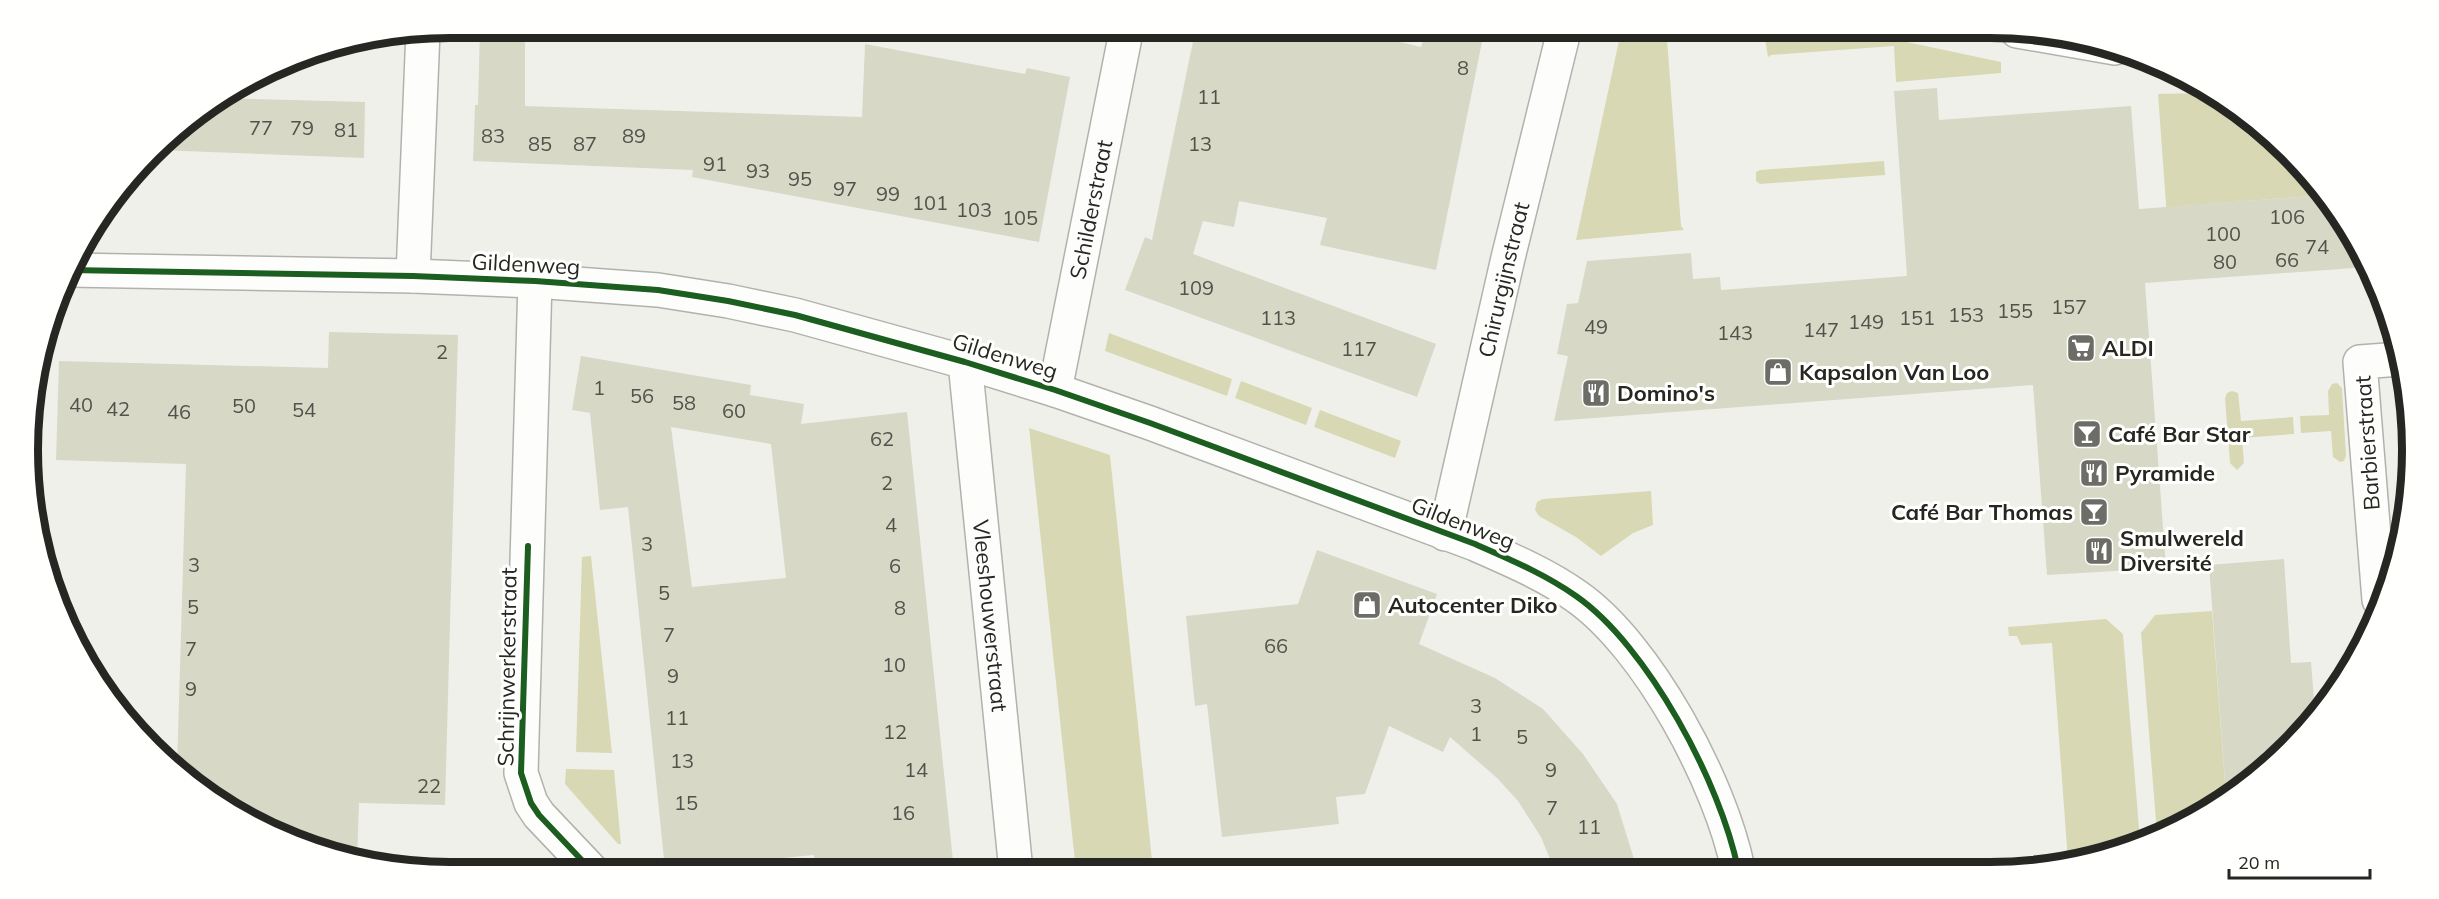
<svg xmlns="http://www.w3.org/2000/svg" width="2439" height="899" font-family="Mulish,sans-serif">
  <rect width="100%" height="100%" fill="#f0f0ea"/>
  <!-- green -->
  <g fill="#d8d8b4">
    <path d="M1622,27h46l6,8 -6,2 -1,2 14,187 3,4 -108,10z"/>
    <path d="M1777,27h59l165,35v11l-105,9 -2,-36 -123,9 -3,2 -3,-19z"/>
    <path d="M2158,94c14,0 48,-2 61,3 30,11 86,71 106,98l-142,11 -16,12z"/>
    <path d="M1884,161l1,14 -125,9 -4,-3v-9l4,-2z"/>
    <path d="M1109,333l123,46 -5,17 -122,-45z"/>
    <path d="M1241,381l71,27 -6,17 -71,-27z"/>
    <path d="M2337,383l5,5 4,68 -2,5 -4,1 -7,-5 -2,-26 -30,2 -1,-17 29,-1 -1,-24 4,-7z"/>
    <path d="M2232,391l6,2 3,28 52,-4 1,17 -52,4 2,25 -7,7 -7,-7 -5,-65 2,-5z"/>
    <path d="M1320,410l81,31 -6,17 -81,-31z"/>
    <path d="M1029,428l81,27 43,415 -77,1z"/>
    <path d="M1651,491l2,34 -20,8 -32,23 -25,-19 -37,-21 -4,-6 2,-8 6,-3z"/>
    <path d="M591,556l21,197 -36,-1 6,-195z"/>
    <path d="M2212,611l14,184 -50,34 -19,5 -16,-201 14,-18z"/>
    <path d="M2106,619l17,15 17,206 -72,21 -16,-218 -31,2 -4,-9h-8l-1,-9z"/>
    <path d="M566,769l48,1 7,74h-3l-53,-60z"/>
  </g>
  <!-- building -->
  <g fill="#d8d8c7" fill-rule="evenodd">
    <path d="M480,27h45v79l337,11 3,-73 160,30 2,-6 43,9 -31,165 -347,-65 1,-7 -220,-9 2,-56h3z"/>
    <path d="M1196,27h141l84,20 6,-20h58l-49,243 -116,-25 7,-27 -88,-17 -5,26 -31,-6 -10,33 243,90 -19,53 -292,-107 20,-53 7,3z"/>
    <path d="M1937,88l2,32 192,-14 8,103 185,-14 32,44 12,28 -223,16 21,285 -119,7 -14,-190 -479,36 14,-65 -11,-2 10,-50 11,-1 9,-42 104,-8 2,26 27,-2 1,13 186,-14 -13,-185z"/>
    <path d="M218,98l147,4 -1,56 -208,-8 15,-18z"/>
    <path d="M329,332l129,3 -13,470 -86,-2 -2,57 -17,-2 -78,-30 -69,-43 -16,-17 9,-304 -130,-4 3,-99 269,7z"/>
    <path d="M581,356l170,29 -1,10 54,9 -3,20 106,-12 47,459h-55l-1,-12 -84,7v-11l-149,14 -37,-362 -28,3 -10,-97 -18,-3zM671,427l100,17 15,134 -94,9z"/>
    <path d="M1317,550l120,44 -18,50 76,34 48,31 40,45 34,50 20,65h-83l-13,-32 -23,-36 -21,-23 -47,-41 -7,15 -54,-26 -24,68 -29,3 3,27 -117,13 -15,-133 -12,2 -9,-90 112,-12z"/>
    <path d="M2284,559l7,104 20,-1 4,51 -47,54 -42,28 -17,-230z"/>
  </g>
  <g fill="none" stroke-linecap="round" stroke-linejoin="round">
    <!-- street casing -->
    <g stroke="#b2b2ad" stroke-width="36">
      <g id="street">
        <path d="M2017,31l98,17"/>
        <path d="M69,270l344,6 122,5 123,9 70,11 67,14 170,47 90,28 95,33 325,121c34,15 70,30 101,52 72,50 145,188 162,273"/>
        <path d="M413,276l10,-245"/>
        <path d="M535,281l-14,492 10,30 8,12 54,57"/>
        <path id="s1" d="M965,362l51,509"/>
        <path id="s2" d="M1055,390l72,-363"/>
        <path id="s3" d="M1445,534l63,-276 57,-231"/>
        <path d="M2379,600l-19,-238 40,-3"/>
      </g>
    </g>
    <!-- street -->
    <use href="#street" stroke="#fdfdfc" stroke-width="33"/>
    <!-- cycleway casing -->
    <g stroke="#fffffd" stroke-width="10">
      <g id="cycleway">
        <path d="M69,270l344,6 122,5 123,9 70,11 67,14 170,47 90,28 95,33 325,121c34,15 70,30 101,52 72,50 145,188 162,273"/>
        <path d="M528,546l-7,227 10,30 8,12 54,57"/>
      </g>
    </g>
    <!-- cycleway -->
    <use href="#cycleway" stroke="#1b5e20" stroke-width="6"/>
  </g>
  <!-- icons -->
  <defs>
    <g id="supermarket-square" transform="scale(1.5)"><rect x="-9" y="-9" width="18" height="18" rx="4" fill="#6d6d68" stroke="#fffffd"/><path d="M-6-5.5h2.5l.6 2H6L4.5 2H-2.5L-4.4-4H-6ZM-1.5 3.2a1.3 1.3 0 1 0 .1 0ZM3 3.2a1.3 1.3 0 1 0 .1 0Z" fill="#fff"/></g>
    <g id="shop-square" transform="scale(1.5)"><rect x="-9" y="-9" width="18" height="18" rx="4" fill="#6d6d68" stroke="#fffffd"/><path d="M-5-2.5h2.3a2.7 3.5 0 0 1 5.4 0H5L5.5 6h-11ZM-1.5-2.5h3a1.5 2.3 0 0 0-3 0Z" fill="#fff"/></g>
    <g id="restaurant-square" transform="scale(1.5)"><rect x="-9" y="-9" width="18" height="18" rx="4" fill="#6d6d68" stroke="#fffffd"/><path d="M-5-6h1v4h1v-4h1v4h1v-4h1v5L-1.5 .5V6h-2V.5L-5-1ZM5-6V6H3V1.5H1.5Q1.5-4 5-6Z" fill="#fff"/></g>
    <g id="bar-square" transform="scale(1.5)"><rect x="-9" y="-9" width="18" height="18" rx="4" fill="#6d6d68" stroke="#fffffd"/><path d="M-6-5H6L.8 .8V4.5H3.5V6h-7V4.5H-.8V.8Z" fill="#fff"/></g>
  </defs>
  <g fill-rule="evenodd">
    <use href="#supermarket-square" x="2081" y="348"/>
    <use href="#shop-square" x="1778" y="372"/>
    <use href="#restaurant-square" x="1596" y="393"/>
    <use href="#bar-square" x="2087" y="434"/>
    <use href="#restaurant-square" x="2094" y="473"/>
    <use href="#bar-square" x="2094" y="512"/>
    <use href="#restaurant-square" x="2099" y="551"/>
    <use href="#shop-square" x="1367" y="605"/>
  </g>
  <g text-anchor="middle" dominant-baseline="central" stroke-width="6" stroke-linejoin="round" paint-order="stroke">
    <!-- number labels -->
    <g font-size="20" fill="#52524b">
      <text x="1463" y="67">8</text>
      <text x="1209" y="96">11</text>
      <text x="261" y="127">77</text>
      <text x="302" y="127">79</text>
      <text x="346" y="129">81</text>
      <text x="493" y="135">83</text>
      <text x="634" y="135">89</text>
      <text x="540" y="143">85</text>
      <text x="585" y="143">87</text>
      <text x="1200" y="143">13</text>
      <text x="715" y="163">91</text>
      <text x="758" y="170">93</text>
      <text x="800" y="178">95</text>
      <text x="845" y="188">97</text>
      <text x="888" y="193">99</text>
      <text x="930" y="202">101</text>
      <text x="974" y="209">103</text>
      <text x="2287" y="216">106</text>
      <text x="1020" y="217">105</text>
      <text x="2223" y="233">100</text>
      <text x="2317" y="246">74</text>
      <text x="2287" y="259">66</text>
      <text x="2225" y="261">80</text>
      <text x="1196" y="287">109</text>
      <text x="2069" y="306">157</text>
      <text x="2015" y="310">155</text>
      <text x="1966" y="314">153</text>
      <text x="1278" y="317">113</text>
      <text x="1917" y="317">151</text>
      <text x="1866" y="321">149</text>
      <text x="1596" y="326">49</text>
      <text x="1821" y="329">147</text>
      <text x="1735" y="332">143</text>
      <text x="1359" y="348">117</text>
      <text x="442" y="351">2</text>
      <text x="599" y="387">1</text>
      <text x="642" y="395">56</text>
      <text x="684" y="402">58</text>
      <text x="81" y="404">40</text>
      <text x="244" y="405">50</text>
      <text x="118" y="408">42</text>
      <text x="304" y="409">54</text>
      <text x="734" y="410">60</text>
      <text x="179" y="411">46</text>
      <text x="882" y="438">62</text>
      <text x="887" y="482">2</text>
      <text x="891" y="524">4</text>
      <text x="647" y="543">3</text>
      <text x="194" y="564">3</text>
      <text x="895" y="565">6</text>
      <text x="664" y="592">5</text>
      <text x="193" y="606">5</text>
      <text x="900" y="607">8</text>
      <text x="669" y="634">7</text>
      <text x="1276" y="645">66</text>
      <text x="191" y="648">7</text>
      <text x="894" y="664">10</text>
      <text x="673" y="675">9</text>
      <text x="191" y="688">9</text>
      <text x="1476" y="705">3</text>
      <text x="677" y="717">11</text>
      <text x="895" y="731">12</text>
      <text x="1476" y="733">1</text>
      <text x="1522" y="736">5</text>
      <text x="682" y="760">13</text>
      <text x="916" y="769">14</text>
      <text x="1551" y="769">9</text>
      <text x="429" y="785">22</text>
      <text x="686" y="802">15</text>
      <text x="1552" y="807">7</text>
      <text x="903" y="812">16</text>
      <text x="1589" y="826">11</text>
    </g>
    <!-- street labels -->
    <g font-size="22" fill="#262622" stroke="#fffffd">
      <text stroke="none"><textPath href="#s2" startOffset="184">Schilderstraat</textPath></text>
      <text transform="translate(526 264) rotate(3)">Gildenweg</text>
      <text stroke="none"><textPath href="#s3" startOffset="261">Chirurgijnstraat</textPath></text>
      <text transform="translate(1005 356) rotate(17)">Gildenweg</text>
      <text transform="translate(2367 443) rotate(-94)">Barbierstraat</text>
      <text transform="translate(1463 523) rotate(21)">Gildenweg</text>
      <text stroke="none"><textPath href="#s1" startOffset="255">Vleeshouwerstraat</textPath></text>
      <text transform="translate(507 667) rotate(-89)">Schrijnwerkerstraat</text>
    </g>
    <!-- poi labels -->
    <g font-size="22" font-weight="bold" fill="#262622" stroke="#fffffd" text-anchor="start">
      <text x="2102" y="348">ALDI</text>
      <text x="1799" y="372">Kapsalon Van Loo</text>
      <text x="1617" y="393">Domino's</text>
      <text x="2108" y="434">Café Bar Star</text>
      <text x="2115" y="473">Pyramide</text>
      <text x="2073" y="512" text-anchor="end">Café Bar Thomas</text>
      <text x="2120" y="538">Smulwereld<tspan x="2120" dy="25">Diversité</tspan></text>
      <text x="1388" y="605">Autocenter Diko</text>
    </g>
  </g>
  <!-- crop -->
  <path d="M0 0H2439V899H0ZM450 38H1990A412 412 0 0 1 2402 450V450A412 412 0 0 1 1990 862H450A412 412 0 0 1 38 450V450A412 412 0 0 1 450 38Z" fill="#fffffd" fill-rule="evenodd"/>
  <path fill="none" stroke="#262622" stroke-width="8" d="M450 38H1990A412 412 0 0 1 2402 450V450A412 412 0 0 1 1990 862H450A412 412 0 0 1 38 450V450A412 412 0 0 1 450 38Z"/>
  <!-- scale -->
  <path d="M2229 869v9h141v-9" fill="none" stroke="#262622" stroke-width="3"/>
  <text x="2238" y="869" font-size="18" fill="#262622" stroke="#fffffd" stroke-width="4.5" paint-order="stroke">20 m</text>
</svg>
